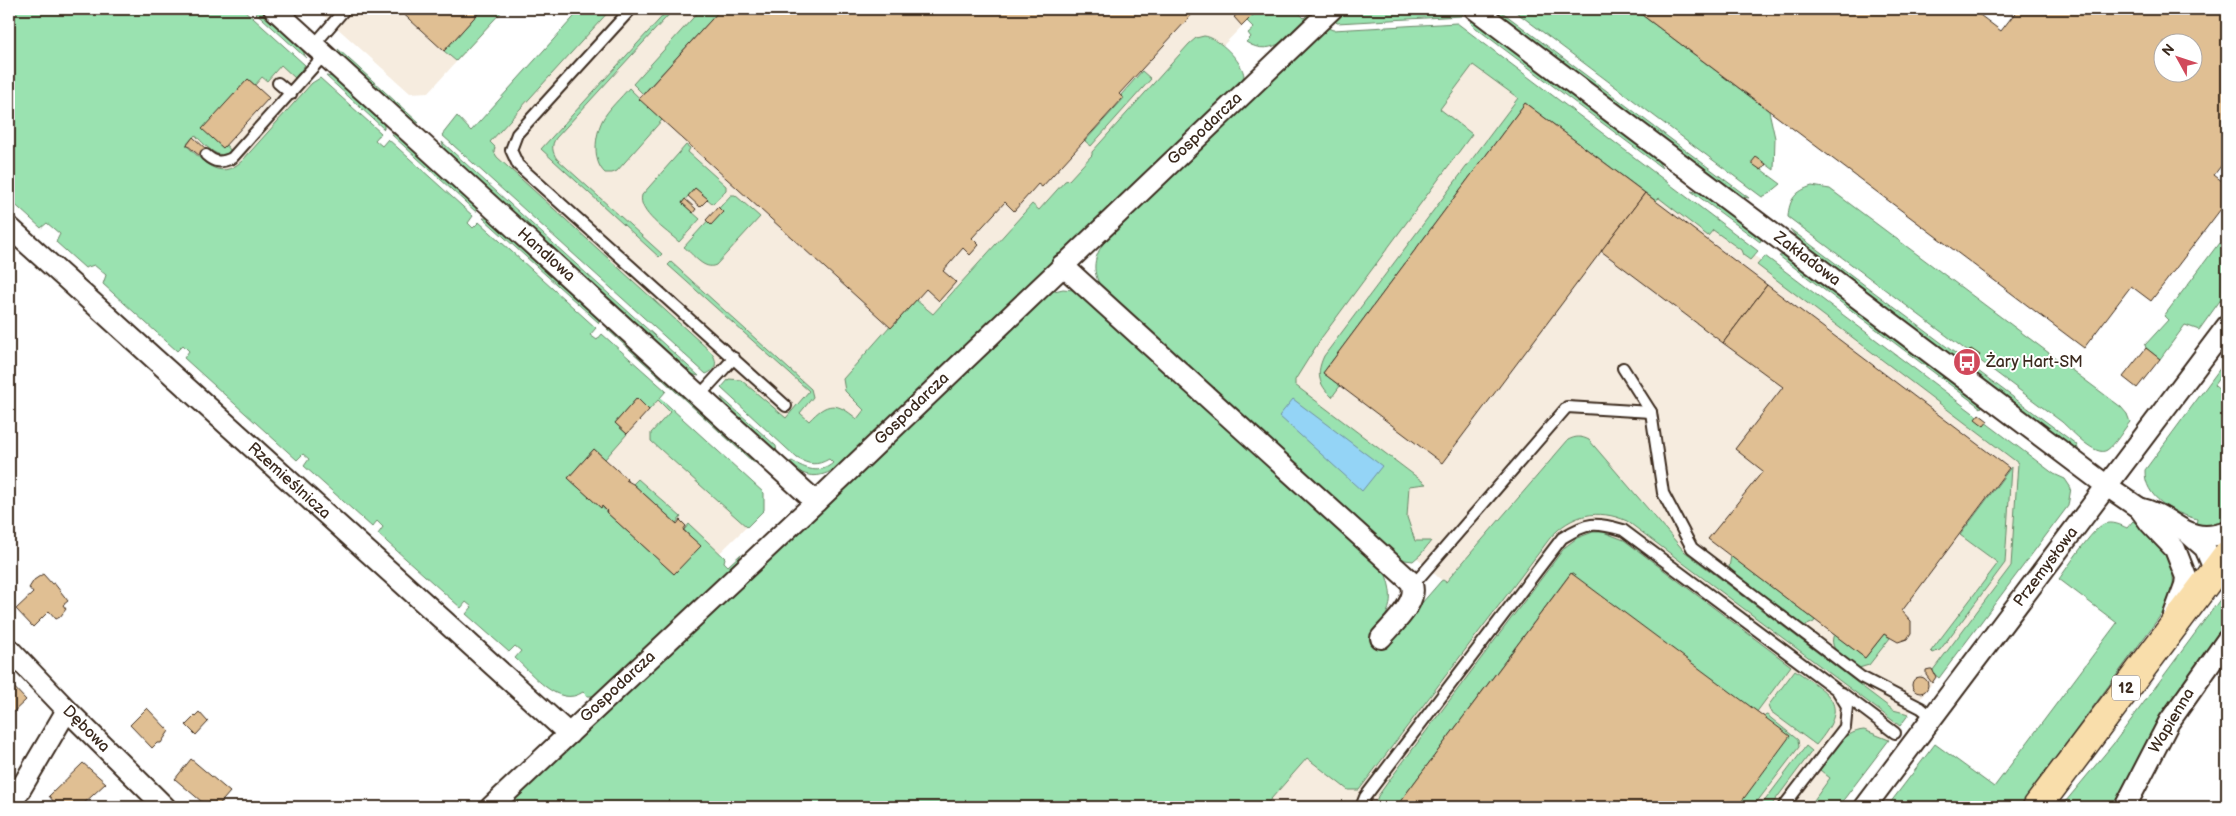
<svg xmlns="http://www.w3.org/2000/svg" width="2236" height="816" font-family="'Balsamiq Sans',sans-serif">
  <rect width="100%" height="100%" fill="#fff"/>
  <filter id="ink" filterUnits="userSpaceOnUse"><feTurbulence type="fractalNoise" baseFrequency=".02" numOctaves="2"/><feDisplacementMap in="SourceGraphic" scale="10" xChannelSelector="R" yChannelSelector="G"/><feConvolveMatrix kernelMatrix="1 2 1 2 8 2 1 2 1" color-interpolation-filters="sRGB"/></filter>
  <g filter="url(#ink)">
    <!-- built -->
    <g fill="#f6ecdf">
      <path d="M316,9h188l-75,83 -19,1z"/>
      <path d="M581,9h713l-37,34 -9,-10 6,-5 -7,-7 -420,430 -101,-70 -254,-231z"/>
      <path d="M1455,30l607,457 -75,124 -149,196h-574l188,-217 -185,-171z"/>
      <path d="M266,41l46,42 -89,101 -53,-42z"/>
      <path d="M639,379l125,114v17l-95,92 -119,-122z"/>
    </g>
    <!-- green -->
    <g fill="#9ae2b0" stroke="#6a8667">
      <path d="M9,9h234l62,56 -10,13 -14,-13 -14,16 -5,-4 -7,8 -7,-6 -45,50 20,19 3,-3 5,6c-13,12 -27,-8 -36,-16l-9,10c18,16 32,37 56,16l70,-78 8,-5 61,55 -6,7 7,6 6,-7 85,77 -5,7 5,5 6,-6 117,106 -6,7 7,5 5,-6 64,57 -6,7 104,95v17l-17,17 -96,-86v-8l19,-21 -12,-12 -9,10 -13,-11 -21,24 12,11 -22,25 -11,-10 -26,29 33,30 1,-2 4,6 68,62 26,-28 -16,-16 5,-6 36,34 -1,4 4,4 13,-12 -3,6 -144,136h-7l-4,-4c-25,17 -51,-19 -68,-34l6,-7 -6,-5 -6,6 -43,-38 6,-7 -6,-5 -5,6 -83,-74 5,-7 -6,-6 -5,6 -68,-61 5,-7 -6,-5 -6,6 -113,-102 5,-7 -6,-6 -6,6 -74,-67 3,-9 -12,-10 -9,3 -29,-26 4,-8 -13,-11 -6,5 -32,-29z"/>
      <path d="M252,9h8l41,37 5,12z"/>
      <path d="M482,9h22l-48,52 -12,-10z"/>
      <path d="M581,9h30l-121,133 5,5 -1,5 3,5 214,195c7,9 6,18 -5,22l-264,-239 15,-19 14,15z"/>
      <path d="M669,9h5l-118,129c-5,7 -4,14 1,21l105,95 -3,3 -118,-108z"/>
      <path d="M701,9h20l-78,85 -10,-10z"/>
      <path d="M1246,9h56l-4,3 6,6 6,-6 3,3c-18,17 -40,45 -67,27l5,-5 -3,-4 6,-5 -7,-7 6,-6z"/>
      <path d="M1345,9h113l6,4 -3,3 -124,7 -2,-2z"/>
      <path d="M1490,9h8l251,189 -11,-2z"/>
      <path d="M1512,9h122l135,102 6,27 -1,32 -8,-6 -4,6 19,14 -11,9 -8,4z"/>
      <path d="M1473,20l183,138 6,10 -190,-143 -1,-3z"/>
      <path d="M1457,23l301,228 -8,9 -7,-5 -2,-5 -28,-20 -5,6 -49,-38 -3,3 -131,-98 -202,270 17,13 -8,11c-14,-13 -16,-24 -8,-41l194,-258 -45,-33 -33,44 32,25 -150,203 -27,43v5l131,99 -17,2 -2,31 8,24h16l-10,13 -8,7 -8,-1 -12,-7 -292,-266c-10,-17 -7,-31 4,-46l223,-213 5,2z"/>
      <path d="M1204,36c14,1 39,26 40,40l-5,10 -401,381c-20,13 -33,11 -51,-4l5,-2c14,8 27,14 41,2l-4,-4c-12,7 -20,6 -32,-1l-76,-70 8,-9 12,1 45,38 23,-27 -141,-126 3,-3 140,127 2,8 -13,16 9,8c18,-19 27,-20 48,-2l7,-9 -19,-19 -2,-12 47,-53 2,1 24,-27 17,14 99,-110 7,6 26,-29 4,-1 23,-25v-3l97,-108 7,-6z"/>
      <path d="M338,49l81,74 -8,-3 -67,-59z"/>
      <path d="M1142,71l9,8 -60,67 -6,-5 39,-43 -3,-3z"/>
      <path d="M326,76l8,1 50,45v7z"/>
      <path d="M629,88l33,32 -45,51 -5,2h-7c-13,-12 -10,-37 -3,-52 6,-12 19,-23 27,-33z"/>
      <path d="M399,134l77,71v7l-84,-77z"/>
      <path d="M442,142l257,234 -9,-2 -9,-7 -236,-215z"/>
      <path d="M686,145l4,3 -2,4 38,34v4l-13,14 -18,-16 -13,15 18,16 -21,23c-12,-11 -42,-30 -37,-47z"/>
      <path d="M1812,186l18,3 291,218 6,7 3,8c-7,8 -14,22 -23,28 -11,8 -36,-20 -45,-28l-274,-205c1,-18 8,-26 24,-31z"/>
      <path d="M1691,191l14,3 55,42 1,4 -1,2z"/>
      <path d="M731,195h4l25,22 -44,48c-12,6 -23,-11 -32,-18z"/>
      <path d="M483,218h8l108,98v7z"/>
      <path d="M1790,229l173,130 -3,4 -156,-117z"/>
      <path d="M2219,243l8,5v43l-28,39 -14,-5 -25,34 -14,-11 -1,-3 23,-25 -4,-4z"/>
      <path d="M1786,255l197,149 -2,4 -202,-152z"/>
      <path d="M1765,256l289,218 11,5 6,9 -3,18 -129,172 -6,-5v-3l78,-104 7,-103 -261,-198z"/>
      <path d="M1063,289l11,1 11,6 298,271c13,32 9,45 -13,71l12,11 59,-68 2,-1 3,2 122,-142c8,-4 13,-4 21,0l95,111 209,159 16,4 -9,12 -273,-205c-29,-13 -56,-7 -77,17l-191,252h-11l-41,-32 -43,49h-758l544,-515z"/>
      <path d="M607,329h7l147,134 -8,-1z"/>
      <path d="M2227,359v8l-13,18 13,12v125l-16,5 -15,-2 1,-6c-24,-6 -53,-21 -52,-49z"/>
      <path d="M1970,365l106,79 4,9 -113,-84z"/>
      <path d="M721,397l55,49 1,7 -50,-44z"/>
      <path d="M2011,467l-6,96 -65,87 -7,3 -2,-2 67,-88 -38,-28z"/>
      <path d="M638,479l43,38 -5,6 -43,-39z"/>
      <path d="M2133,521l17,15 1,4c23,21 24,30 21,60l-153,207h-132l48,-63 59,43 123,-164 -58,-44c9,-12 33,-50 45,-55 8,-3 17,1 23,4z"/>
      <path d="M1593,532h10l21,8 167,126 -35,47 -186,-139 -174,233h-22l4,-11 10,-14 177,-235 12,-9z"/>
      <path d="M1731,556l84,64 -1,2 -9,4 -6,-3 -54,-39 -16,-17z"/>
      <path d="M2227,590v38l-31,39 -80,140h-55l53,-64z"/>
      <path d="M1834,634l31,24 19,-24 6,4 -21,27 -10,3c-12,-9 -32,-17 -25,-34z"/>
      <path d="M1795,670c36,25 56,34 21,75l-46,-34 -2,-5z"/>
      <path d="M1767,715l31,25 1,7 -46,60h-12l-4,-3 24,-87z"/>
      <path d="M1864,730l25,10 -51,67h-29l21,-29 -10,-8c12,-17 22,-38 44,-40z"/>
      <path d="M1806,746l6,5 -42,56h-10z"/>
    </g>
    <!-- water -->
    <path fill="#94d4f6" stroke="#7090a0" d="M1293,399l89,67 -20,25 -83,-75z"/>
    <!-- building -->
    <g fill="#e0bf93" stroke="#3b2a1e" fill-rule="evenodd">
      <path d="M398,9h84l-38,42z"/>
      <path d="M721,9h476l-78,85 4,4 -81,89 -4,-3 -24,27 -9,-9 -33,36 7,7 -9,10 -7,-7 -20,23 13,11 -17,19 -13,-12 -35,39 -252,-229z"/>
      <path d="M1243,9h3l7,6 -11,11 -8,-9z"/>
      <path d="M1634,9h338l29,22 17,-22h209v149l-13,17 13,10v16l-76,100 -20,-15 -47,62zM2164,42h30v30h-30z"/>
      <path d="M248,79l21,19 -46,50 -21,-19z"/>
      <path d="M1525,103l120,90 -203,270 -119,-90z"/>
      <path d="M193,137l14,13 -6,7 -14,-12z"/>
      <path d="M1756,157l10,7 -5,6 -10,-7z"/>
      <path d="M695,188l13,11 -8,8 -12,-11z"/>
      <path d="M1645,193l122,92 -44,58 -122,-92z"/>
      <path d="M685,199l11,10 -3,4 -11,-10z"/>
      <path d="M718,207l5,5 -12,13 -5,-5z"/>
      <path d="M1767,285l242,183 -107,143 9,10v12l-4,6 -9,3 -14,-8 -19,24 -157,-119 55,-68 -28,-22 48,-62 -60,-44z"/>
      <path d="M2146,348l14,11 -23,29 -14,-11z"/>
      <path d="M1971,349l9,6 -4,5 -9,-6z"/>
      <path d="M637,398l12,12 -22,24 -12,-11z"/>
      <path d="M1979,414l9,7 -4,5 -9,-7z"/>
      <path d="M594,449l33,30 -1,1 7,4 44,40 3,-4 6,6 -3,4 18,16 -27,28 -68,-62 1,-1 -5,-5 -1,2 -33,-30z"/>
      <path d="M1571,573l219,163 -51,69 2,2h-345z"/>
      <path d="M43,574l9,10 2,-1 14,18 -5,4 3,4 -6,8 -4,2 -7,-8 -16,16 -17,-18 17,-16 -4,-5 5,-8z"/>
      <path d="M1930,669h2l4,8 -4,6 -6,-8v-5z"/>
      <circle cx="1920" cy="685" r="8"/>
      <path d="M9,682l17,18 -17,16z"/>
      <path d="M147,708l22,23 -8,12h-4l-5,5 -22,-23z"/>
      <path d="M199,712l9,10 -12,13 -10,-10z"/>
      <path d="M191,759l39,33 -13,15h-9l-33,-28z"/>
      <path d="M83,763l23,20 -26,24h-22l-9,-11z"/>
    </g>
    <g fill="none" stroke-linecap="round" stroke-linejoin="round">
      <!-- lane casing -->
      <g stroke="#3b2a1e" stroke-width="14">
        <g id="lane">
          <path d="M631,9l-114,125 -6,16 7,15 268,241"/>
          <path d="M314,45l31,-36"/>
          <path d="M278,83l13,11"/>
          <path d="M206,155c9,8 15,8 26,3l93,-104"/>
          <path d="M1623,368l28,44 12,81 29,55 169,129 60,31 12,10"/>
          <path d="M700,395l34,-37"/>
          <path d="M1413,585l154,-178 84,5"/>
          <path d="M1842,693l53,40"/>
          <path d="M1361,807l4,-10 197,-259c26,-16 32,-16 61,-8l214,160 10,16 -2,21 -62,80"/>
        </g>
      </g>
      <!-- street casing -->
      <g stroke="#3b2a1e" stroke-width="24">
        <g id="street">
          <path d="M274,9l542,493"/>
          <path d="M1475,9l632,477 32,22 11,15 25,26 11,28 -1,8 -11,30"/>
          <path d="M9,227l560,507"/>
          <path d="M1062,265l348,316c12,18 -18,44 -29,57"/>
          <path d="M2139,508c37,8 45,39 88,24"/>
          <path d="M2189,534l16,14 10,23"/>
          <path d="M9,649l58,61 98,97"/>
          <path d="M10,807l57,-97"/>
          <path d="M491,807l325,-305 516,-493"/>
          <path d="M1865,807l362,-481"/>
          <path d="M2125,807l44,-85 58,-82"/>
        </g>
      </g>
      <!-- primary casing -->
      <g stroke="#3b2a1e" stroke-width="31">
        <path id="primary" d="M2037,807l190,-252"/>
      </g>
      <!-- lane -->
      <use href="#lane" stroke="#fff" stroke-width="10"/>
      <!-- street -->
      <use href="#street" stroke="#fff" stroke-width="20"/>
      <!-- primary -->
      <use href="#primary" stroke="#f9deab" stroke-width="28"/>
    </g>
  </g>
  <!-- icons -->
  <defs>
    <g id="bus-disc" transform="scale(1.4375)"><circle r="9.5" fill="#d1495b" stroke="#fff"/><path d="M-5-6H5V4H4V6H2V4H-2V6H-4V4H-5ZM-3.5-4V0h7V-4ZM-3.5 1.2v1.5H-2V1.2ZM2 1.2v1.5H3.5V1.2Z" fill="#fff"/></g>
  </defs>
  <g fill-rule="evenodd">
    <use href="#bus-disc" x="1967" y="362"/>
  </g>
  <g text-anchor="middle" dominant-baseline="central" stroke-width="4" stroke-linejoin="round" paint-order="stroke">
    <!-- shield labels -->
    <rect fill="#fff" stroke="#766a62" stroke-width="1" x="2112" y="675.5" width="28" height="25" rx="4"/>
    <g font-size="15" font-weight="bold" fill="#3b2a1e">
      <text x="2126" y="688">12</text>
    </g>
    <!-- street labels -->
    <g font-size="16" fill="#3b2a1e" stroke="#fff">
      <text transform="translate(1205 129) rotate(-44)">Gospodarcza</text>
      <text transform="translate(546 255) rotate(42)">Handlowa</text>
      <text transform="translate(1807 259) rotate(37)">Zakładowa</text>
      <text transform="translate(912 409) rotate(-44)">Gospodarcza</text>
      <text transform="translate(289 481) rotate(42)">Rzemieślnicza</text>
      <text transform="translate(2046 567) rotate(-53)">Przemysłowa</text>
      <text transform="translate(618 687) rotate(-43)">Gospodarcza</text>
      <text transform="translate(2172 721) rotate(-59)">Wapienna</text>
      <text transform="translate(86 729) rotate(45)">Dębowa</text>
    </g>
    <!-- poi labels -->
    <g font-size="16" fill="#3b2a1e" stroke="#fff" text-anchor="start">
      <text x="1986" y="362">Żary Hart-SM</text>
    </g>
  </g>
  <!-- margin -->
  <rect width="2236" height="816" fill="none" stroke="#fff" stroke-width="30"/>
  <rect x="15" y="15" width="2206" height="786" fill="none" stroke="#3b2a1e" stroke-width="2" filter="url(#ink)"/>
  <!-- north arrow -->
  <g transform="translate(2178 58) rotate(310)"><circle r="24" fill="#ffffff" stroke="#b1aaa5"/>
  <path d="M0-4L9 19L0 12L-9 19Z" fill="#d1495b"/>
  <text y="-8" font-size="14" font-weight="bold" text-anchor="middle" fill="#3b2a1e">N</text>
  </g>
</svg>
